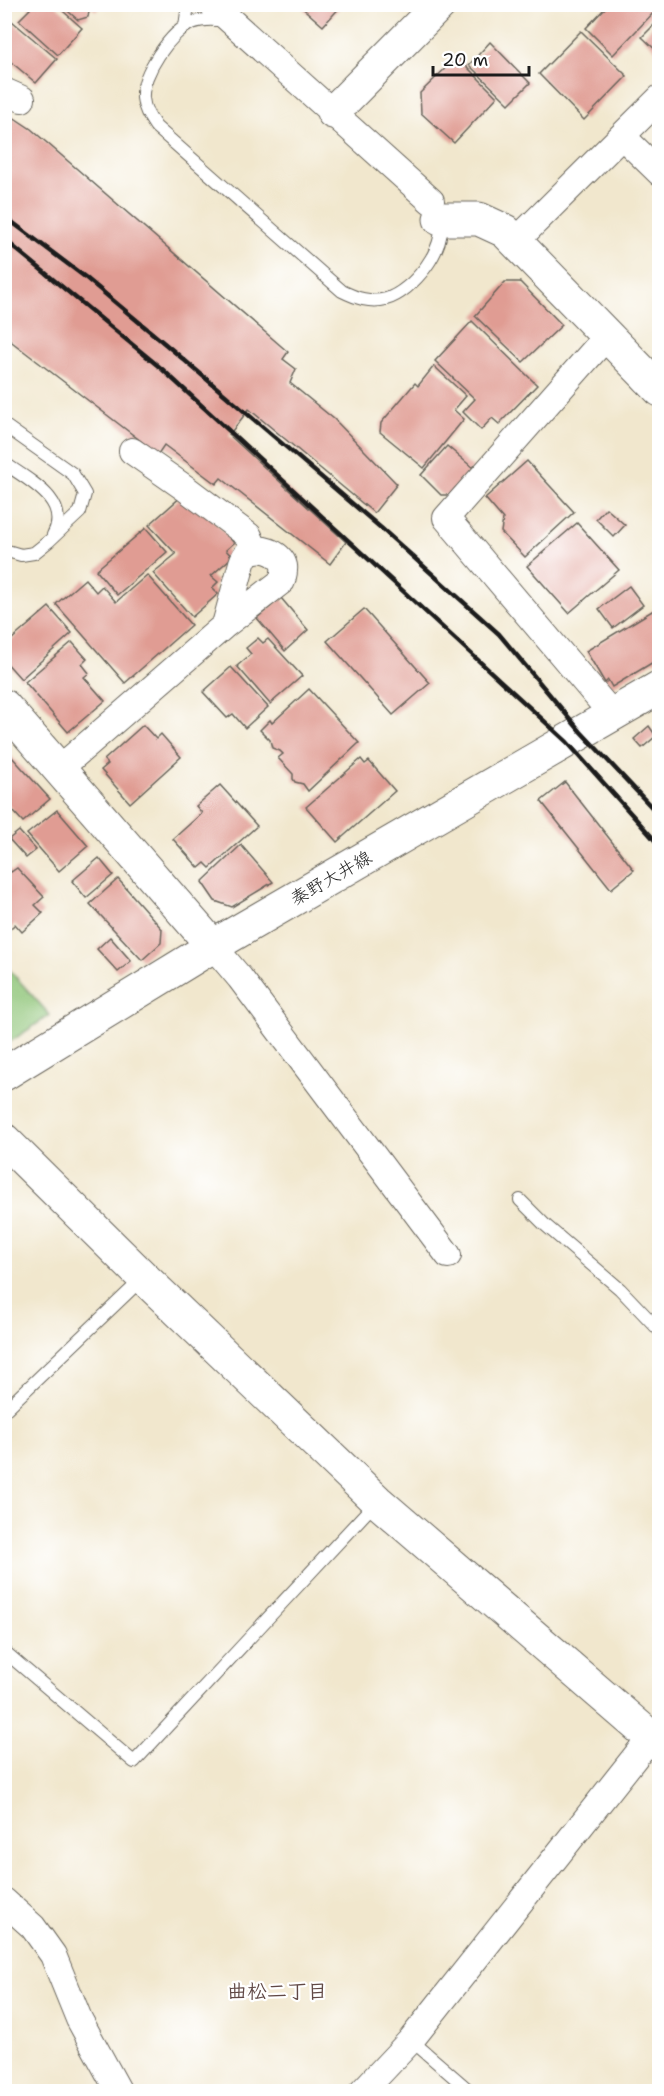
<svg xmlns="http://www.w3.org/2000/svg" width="664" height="2096" font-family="'Shantell Sans','Klee One',sans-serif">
  <rect width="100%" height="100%" fill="#fff"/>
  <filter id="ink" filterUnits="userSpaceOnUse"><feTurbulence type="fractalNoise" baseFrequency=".0167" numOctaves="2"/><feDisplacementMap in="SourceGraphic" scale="12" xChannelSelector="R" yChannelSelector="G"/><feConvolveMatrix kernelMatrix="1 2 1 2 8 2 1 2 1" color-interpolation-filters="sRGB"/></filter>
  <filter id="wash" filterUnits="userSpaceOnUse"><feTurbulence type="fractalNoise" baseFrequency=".008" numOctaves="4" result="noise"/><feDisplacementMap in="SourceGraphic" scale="24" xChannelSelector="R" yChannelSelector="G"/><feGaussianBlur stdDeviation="1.35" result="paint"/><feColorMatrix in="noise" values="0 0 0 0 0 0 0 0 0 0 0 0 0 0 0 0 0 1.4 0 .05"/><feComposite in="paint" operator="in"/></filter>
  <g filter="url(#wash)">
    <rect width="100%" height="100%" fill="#f1e7cd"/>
    <!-- green -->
    <path fill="#8ec477" stroke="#55704a" stroke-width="1.5" d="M5,965l45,50 -45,30z"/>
    <g id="blocks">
      <!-- building -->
      <g fill="#e09c93">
        <path d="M4,4h12l-10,12 51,43 -21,24 -32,-27z"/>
        <path d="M26,4h29l27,24 -24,27 -39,-35 11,-11z"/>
        <path d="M60,4h42l-6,7 -6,-5 -2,11 -10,3z"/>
        <path d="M298,4h45l-20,22z"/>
        <path d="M609,4l51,2 -47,49 -27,-27z"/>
        <path d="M660,19v35l-18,-17z"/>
        <path d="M581,31l46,45 -43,44 -45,-46z"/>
        <path d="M490,42l40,41 -21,21 -40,-39z"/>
        <path d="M457,57l40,40 -43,46 -33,-30 -1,-20z"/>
        <path d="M4,111l27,18 257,223 -5,7 13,10 -6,14 44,36 63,65 -23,29 -125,-104 -20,26 117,107 -16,22 -109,-86 -5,6 -52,-39 -6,9 -154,-118z"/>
        <path d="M505,282h15l42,43 -39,37 -48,-46z"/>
        <path d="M472,321l65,64 -38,39 -7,-6 -11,12 -18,-18 12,-13 -40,-38z"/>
        <path d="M434,366l32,30 -12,14 10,9 -40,49 -44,-36 1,-9 34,-40 3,3z"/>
        <path d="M447,446l26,22 -24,27h-8l-20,-20z"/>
        <path d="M527,461l47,51 -49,45 -24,-25 2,-13 -18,-21z"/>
        <path d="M182,496l22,13 30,34 -8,7 6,7 -21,19 7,6 -6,6 6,6 -26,23 -39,-44 23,-19 -27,-29z"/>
        <path d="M606,508l19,17 -11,12 -18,-18z"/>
        <path d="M577,523l42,47 -50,43 -42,-47z"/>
        <path d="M146,528l21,24 -50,43 -21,-25z"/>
        <path d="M147,575l44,50 -66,58 -69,-79 29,-25 11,13 6,-6 14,16z"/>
        <path d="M629,586l14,19 -30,23 -14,-19z"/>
        <path d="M281,598l27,32 -23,21 -28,-33z"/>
        <path d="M49,607l23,26 -51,46 -17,-19v-14z"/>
        <path d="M657,608l3,4v46l-48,29 -4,-7 -3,3 -19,-32z"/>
        <path d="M364,609l66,74 -37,32 -66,-74z"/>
        <path d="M258,638l5,5 5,-4 34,37 -32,28 -33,-38 14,-12 -5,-6z"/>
        <path d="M72,642l15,17 -5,5 7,9 -5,4 21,24 -37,31 -43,-50z"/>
        <path d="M231,667l37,40 -23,21 -12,-14 -6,4 -24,-26z"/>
        <path d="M309,689l50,54 -51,48 -5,-7 -8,-2 -2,-3v-5l-15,-16 5,-4 -3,-3 -8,-3 -2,-8 -10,-10 10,-10 2,3z"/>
        <path d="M143,725l13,14 5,-5 20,23 -51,46 -29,-33 7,-6 -4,-4z"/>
        <path d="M649,726l7,10 -14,12 -8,-9z"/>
        <path d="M11,756l39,43 -27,23 -19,-21v-38z"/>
        <path d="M361,759l4,5 4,-3 26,30 -58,51 -31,-35z"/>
        <path d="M565,782l69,88 -23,19 -70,-88z"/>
        <path d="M220,785l37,41 -47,42 -5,-5 -6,5 -26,-29 29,-26 -6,-7z"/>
        <path d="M57,810l31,36 -29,25 -32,-37z"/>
        <path d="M19,831l17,19 -10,8 -17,-19z"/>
        <path d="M241,845l32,37 -41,25 -17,-6 -13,-19z"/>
        <path d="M99,858l14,17 -27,23 -14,-17z"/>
        <path d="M4,865l7,7 6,-4 27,29 -9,8 8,8 -21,19 -7,-8 -7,7 -4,-3z"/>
        <path d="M118,879l44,50 -1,14 -19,17 -52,-56z"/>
        <path d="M110,937l21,24 -13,11 -21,-23z"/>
      </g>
    </g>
  </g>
  <g filter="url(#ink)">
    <use href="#blocks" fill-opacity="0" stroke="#67635a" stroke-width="1.5"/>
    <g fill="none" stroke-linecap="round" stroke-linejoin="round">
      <!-- lane casing -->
      <g stroke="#67635a" stroke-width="14">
        <g id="lane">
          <path d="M224,21c-11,-2 -22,-2 -32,2 -21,8 -51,52 -49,75 1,12 7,20 13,29l186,164c14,7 28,12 44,8 26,-7 62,-52 54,-79"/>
          <path d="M185,27l3,-23"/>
          <path d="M4,425l69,49 12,20 -5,18 -31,29 -15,12 -13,2 -17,-5"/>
          <path d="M4,463c24,17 68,38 49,72"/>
          <path d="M520,1200l24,24 76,65 40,42"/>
          <path d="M4,1411l138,-132"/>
          <path d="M4,1651l130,111 242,-260"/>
          <path d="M411,2040l60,52"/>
        </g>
      </g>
      <!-- street casing -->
      <g stroke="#67635a" stroke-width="28">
        <g id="street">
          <path d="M212,4l219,197"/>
          <path d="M4,91l18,8"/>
          <path d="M622,136l38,37"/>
          <path d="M516,241l144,-143"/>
          <path d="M607,336l-161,182 166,196"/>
          <path d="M132,451l53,37 64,48 6,14"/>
          <path d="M59,769l166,-144 17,-62c1,-3 2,-6 5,-9 10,-10 34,-2 37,12 1,5 -1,11 -2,15l-57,44"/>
          <path d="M213,946l27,32 208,277"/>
          <path d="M4,1901l29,26 20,28 26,64 40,73"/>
          <path d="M362,2092l49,-52 240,-303"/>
        </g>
      </g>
      <!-- secondary casing -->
      <g stroke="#67635a" stroke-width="35">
        <g id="secondary">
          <path d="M333,112l107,-108"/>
          <path d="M440,219h39l26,12 155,159"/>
          <path d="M4,706l209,240"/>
          <path d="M4,1074l209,-128 447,-259"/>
          <path d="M4,1140l139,137 234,224 283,244"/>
        </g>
      </g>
      <!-- lane -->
      <use href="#lane" stroke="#fff" stroke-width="12"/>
      <!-- street -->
      <use href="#street" stroke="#fff" stroke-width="26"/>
      <!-- secondary -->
      <use href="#secondary" stroke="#fff" stroke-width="33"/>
      <!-- rail -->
      <g stroke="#1c1c1c" stroke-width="4.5">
        <path d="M4,216l81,61 91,76 205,175 118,106 82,98 79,84"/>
        <path d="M4,239l158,130 405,373 93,104"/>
      </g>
    </g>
  </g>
  <g text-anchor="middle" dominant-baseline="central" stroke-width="4.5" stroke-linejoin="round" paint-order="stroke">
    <!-- street labels -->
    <g font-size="18" fill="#1c1c1c" stroke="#fff">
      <text transform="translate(331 878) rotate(-30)">秦野大井線</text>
    </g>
    <!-- neighbourhood labels -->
    <g font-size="20" font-weight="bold" fill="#614946" stroke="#fff">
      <text x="277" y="1991">曲松二丁目</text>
    </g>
  </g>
  <!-- margin -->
  <rect width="664" height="2096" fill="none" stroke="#fff" stroke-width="24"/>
  <!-- scale -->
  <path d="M433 66v9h96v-9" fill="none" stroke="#1c1c1c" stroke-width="3"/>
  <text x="442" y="66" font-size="18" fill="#1c1c1c" stroke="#ffffff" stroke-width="4.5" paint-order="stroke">20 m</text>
</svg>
